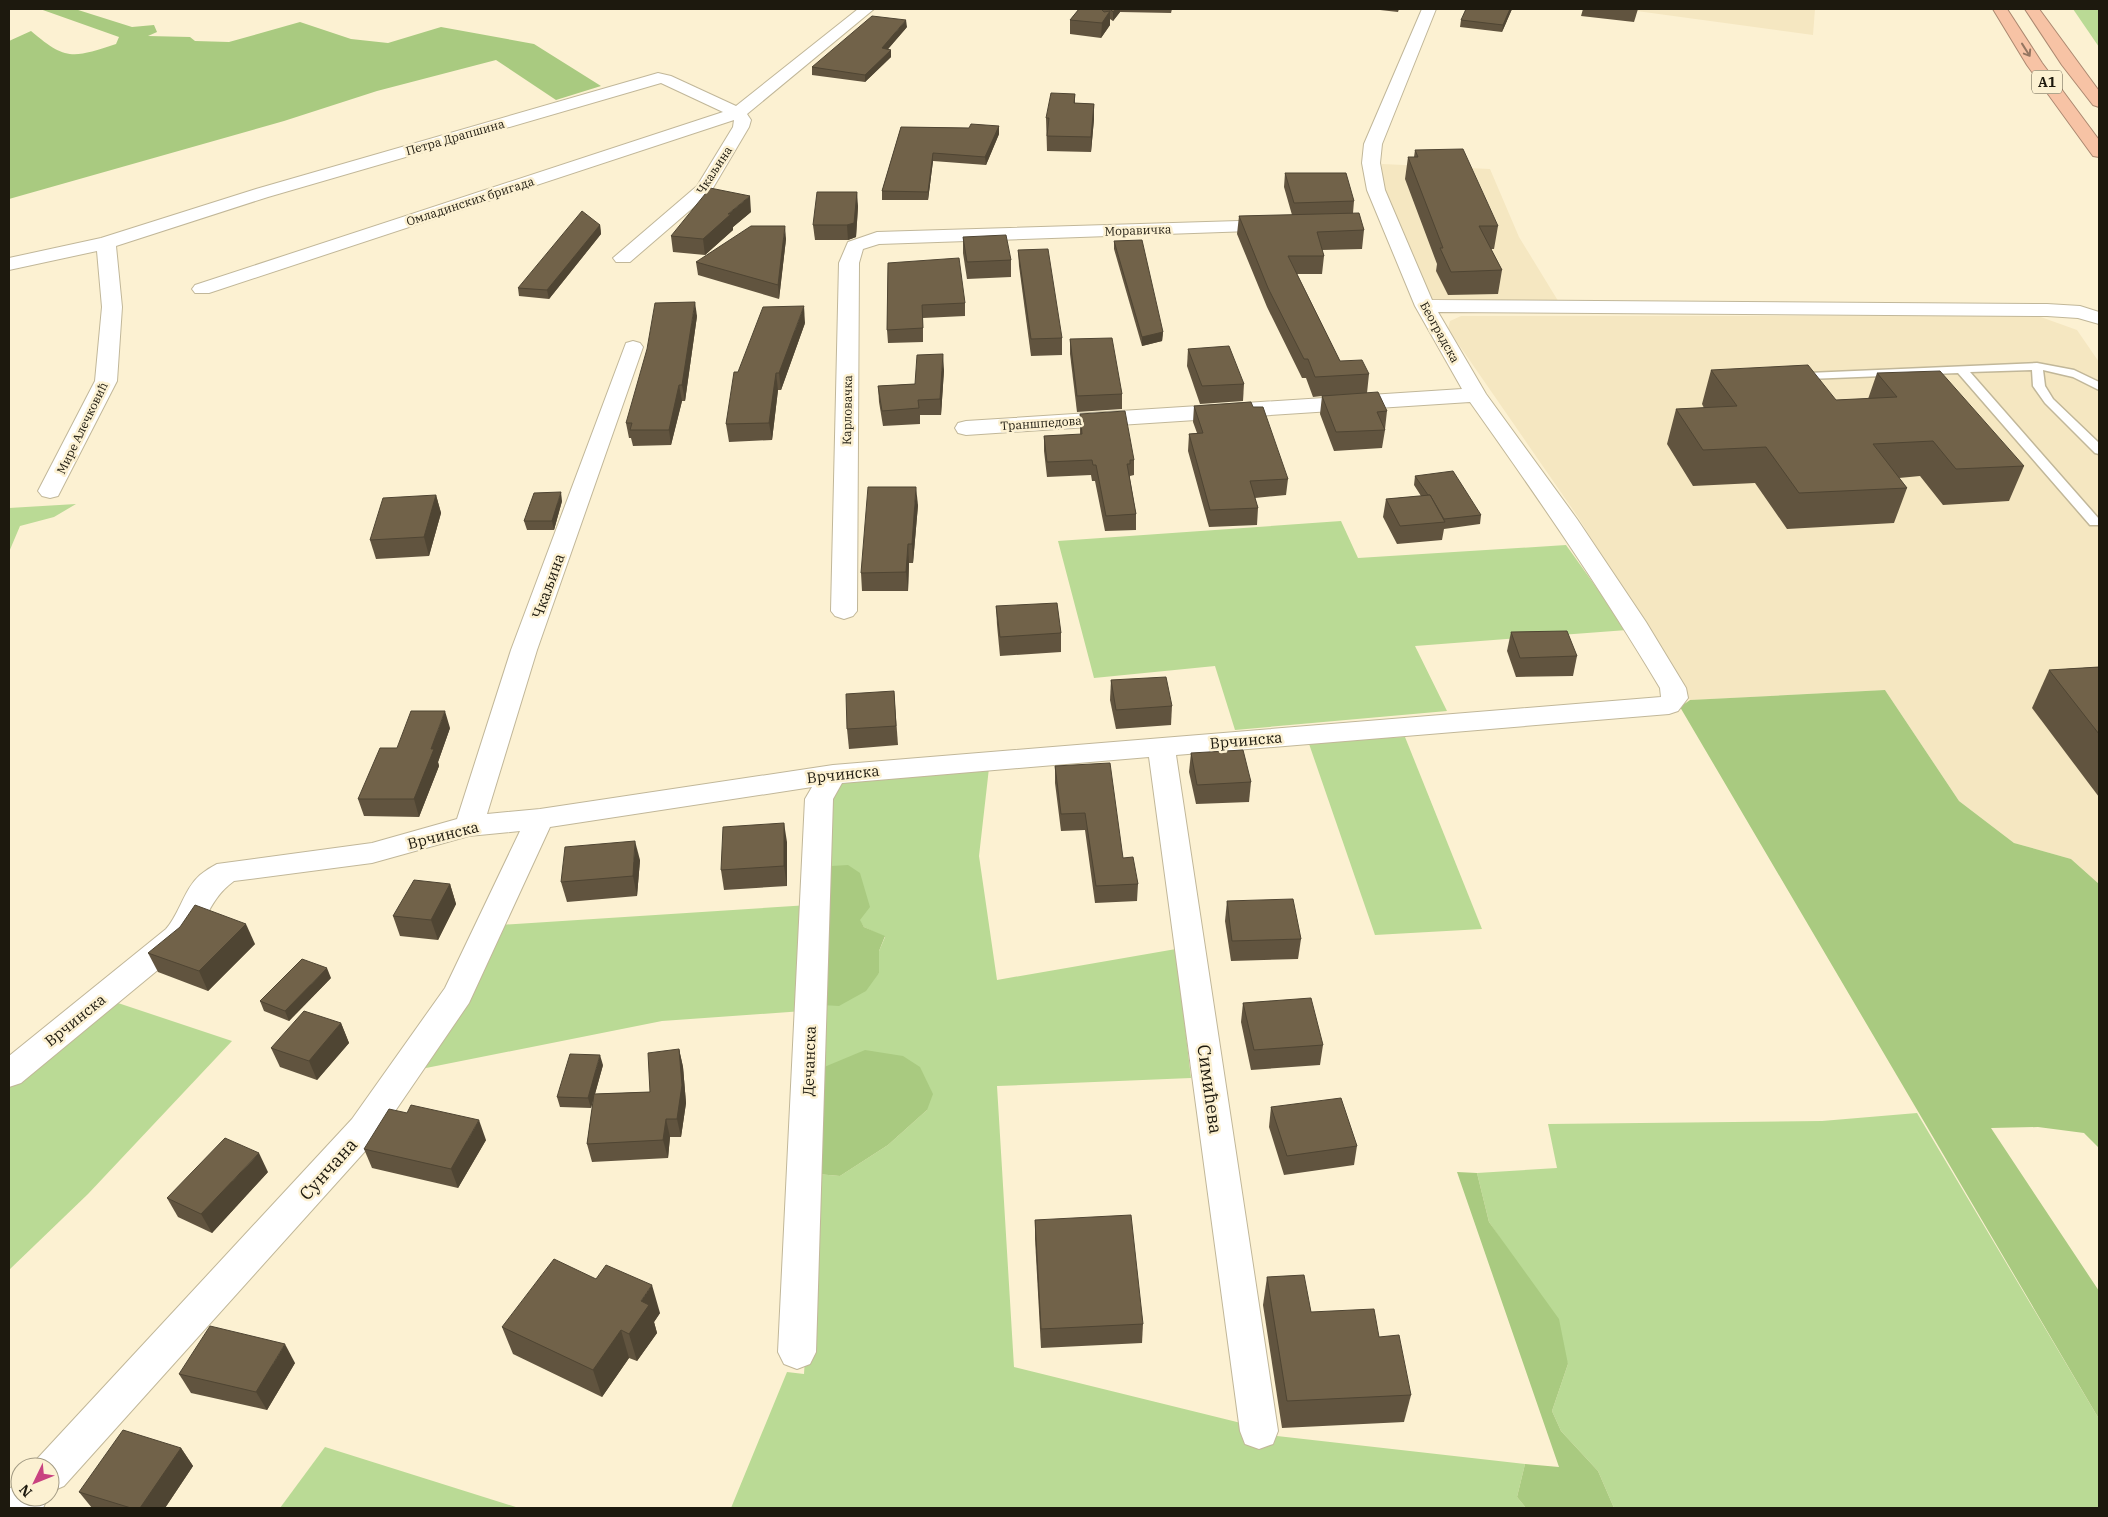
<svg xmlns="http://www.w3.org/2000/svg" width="2108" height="1517" font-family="'IBM Plex Serif',serif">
  <rect width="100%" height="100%" fill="#fcf1d2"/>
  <!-- built -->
  <g fill="#f5e7c1">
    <path d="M1622,9h193l-2,26z"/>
    <path d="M1382,164l108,5 29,68 41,67 -119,-2 -10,-3 -45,-107 -4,-12z"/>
    <path d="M1461,316h577l39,14 22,32v522l-28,-25 -57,-16 -55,-42 -74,-111 -195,10 -112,-183 -130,-188 2,-8z"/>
  </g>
  <!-- green -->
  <g fill="#bada95">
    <path d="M2073,9h26v38z"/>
    <path d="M76,504l-22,13 -34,9 -11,26v-44z"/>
    <path d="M1341,521l17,37 208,-13 61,85 -212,16 32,65 -212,19 -20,-64 -121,12 -36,-137z"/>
    <path d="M1405,737l77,192 -107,6 -67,-194z"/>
    <path d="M989,768l-10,88 18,124 179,-31 15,129 -194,8 17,281 227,56 2,13h34l248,28 -8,33 9,11h-795l56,-136 17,2 13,-200 23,2 48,-31 39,-35 -110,-40 4,-65 58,-32v-22l6,-14 -21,-10 -40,-57 4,-70 11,-22z"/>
    <path d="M809,905l-6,106 -141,10 -246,49 84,-145z"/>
    <path d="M109,1000l123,41 -144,153 -79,76v-186z"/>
    <path d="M1917,1113l182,306v89h-485l-16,-37 -37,-40 -9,-20 16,-47 -47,-95 -32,-47 -12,-49 80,-5 -9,-44 274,-3z"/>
    <path d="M325,1447l194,61h-239z"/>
  </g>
  <!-- forest -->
  <g fill="#a9ca80">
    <path d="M40,9h35l57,18 22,-2 3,7 -9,4 42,1 5,4 34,1 71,-20 51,17 37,4 53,-16 93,17 67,42 -45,14 -60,-40 -119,31 -93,30 -275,78v-158l22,-10c35,30 42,27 85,13l3,-7z"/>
    <path d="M1885,690l74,111 55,42 57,16 28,25v264l-15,-15 -46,-6 -47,1 108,163v128l-419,-712 10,-7z"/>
    <path d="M848,865l12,8 10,34 -10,13 4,7 21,9 -6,15v22l-13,18 -27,15 -18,-1 3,-135 7,-4z"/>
    <path d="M865,1050l38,6 17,11 13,27 -6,16 -39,35 -48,31 -23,-2v-104z"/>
    <path d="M1457,1172l20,1 12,49 70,97 9,45 -16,47 9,20 37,40 16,37h-88l-9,-11 8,-33 34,3z"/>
  </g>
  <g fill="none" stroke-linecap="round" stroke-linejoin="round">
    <!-- service casing -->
    <g stroke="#c1b799" stroke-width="3">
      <path id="service" d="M2037,363l37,7 25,12v8l-26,-13 -30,-7 2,16 8,13 46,44v11l-4,-1 -50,-50 -12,-17 -1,-16 -62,2 129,147v6h-9l-132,-152 -150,6 -6,-3 6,-3z"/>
    </g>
    <!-- minor casing -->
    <g stroke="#c1b799" stroke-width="2">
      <g id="minor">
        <path d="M858,9h16l-127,105 4,6 -2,7 -39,66 -80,69h-14l-3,-4 84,-72 36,-59 1,-7 -525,173h-14l-3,-4 3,-4 528,-173 -62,-29 -393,114 -152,49 6,61 -5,74 -59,115 -8,2 -8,-2 -4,-5 57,-110 7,-74 -5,-56 -88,19v-12l92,-20 155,-49 402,-116 13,3 65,30z"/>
        <path d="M1422,9h14l-54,135 -2,19 5,27 47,110 615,4 33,2 19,6v12l-21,-6 -31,-2 -609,-4 48,82 91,125 69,103 40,66 2,10 -10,13 -9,3 -493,41 102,676 -5,13 -14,5 -14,-5 -5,-13 -91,-674 -307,26 -9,16 -17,553 -6,12 -13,5 -13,-5 -6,-12 27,-553 7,-12 -262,40 -81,176 -93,136 -312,347 -14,6v-25h-17l3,-7 316,-341 93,-131 75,-157 -51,5 -97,27 -138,18c-25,18 -27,41 -46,64l-167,138 -12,4v-31l157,-127c14,-16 18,-40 34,-54 5,-4 11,-8 17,-11l155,-21 85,-24 54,-169 115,-307 7,-2 7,2 3,4 -106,303 -50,164 53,-5 293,-44 828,-68 -1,-9c-59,-99 -124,-193 -190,-286l-504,33 -8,-2 -3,-5 3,-5 8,-2 496,-32 -47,-83 -48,-116 -5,-27 2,-19z"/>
        <path d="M1274,220l7,2 2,4 -2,4 -402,14 -16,5 -4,14 -2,348 -4,5 -9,3 -9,-3 -4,-5 8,-348 9,-21 29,-10z"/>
        <path d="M20,1481v16h28l-5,11h-34v-19z"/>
      </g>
    </g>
    <!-- motorway casing -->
    <g stroke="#ab8870" stroke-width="2">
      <g id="motorway">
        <path d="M1993,9h14l35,54 57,77v17l-6,-1 -66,-91z"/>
        <path d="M2025,9h14l60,82v16l-6,-2 -31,-40z"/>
      </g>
    </g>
    <!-- service -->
    <use href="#service" fill="#fff" fill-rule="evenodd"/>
    <!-- minor -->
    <use href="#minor" fill="#fff" fill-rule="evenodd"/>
    <!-- motorway -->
    <use href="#motorway" fill="#f7c3a5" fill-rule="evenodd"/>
  </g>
  <!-- wall -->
  <g fill="#61543f">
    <path d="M1079,9h93l-1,4 -51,-1 -7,9 -3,-2v6l-9,13 -31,-4v-14z"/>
    <path d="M1371,9h28l-1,3z"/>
    <path d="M1512,9l-10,23 -42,-5 1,-7z"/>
    <path d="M1583,9h55l-4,13 -53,-6z"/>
    <path d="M907,27l-19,22 3,1v7l-26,25 -53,-7v-8z"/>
    <path d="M1075,94v9l19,1v15l-3,33 -44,-1 -1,-33z"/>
    <path d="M999,126v8l-13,31 -53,-4 -5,39h-46v-9l19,-64 68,1z"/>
    <path d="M1415,150l83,76 -4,23h-3l11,21 -4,24 -50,1 -12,-24 1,-7 -32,-85 3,-22h6z"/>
    <path d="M1285,173l69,28 -1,12 11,17 -2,19 -40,1 2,6 -2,18h-25l43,87 29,13 -2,19 20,18 -2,18h-1l1,1 -3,18 -48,3 -14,-37 2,-18 -9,1 -7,-19h-4l-35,-71 -30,-73 2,-18 53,-1 -8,-28z"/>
    <path d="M858,206l-2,31 -8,3h-33l-2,-15z"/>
    <path d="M751,212l-18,15v3l-28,25 -32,-3 -2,-16z"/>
    <path d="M600,225l1,9 -52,65 -30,-3 -1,-8z"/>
    <path d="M963,237l48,23v17l-44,2 -4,-26z"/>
    <path d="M786,239l-7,60 -81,-24 -2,-13z"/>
    <path d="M1114,241l49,91 -1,9 -20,5 -28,-97z"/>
    <path d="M1018,250l44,88v17l-31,1 -12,-90z"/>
    <path d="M888,263l77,40v13l-42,2v24l-35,1 -1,-13z"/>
    <path d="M697,316l-12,85h-3l-11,44 -38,1 -2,-8h-2l-3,-15z"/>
    <path d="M805,323l-24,67h-3l-6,50 -43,2 -3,-18 12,-52z"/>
    <path d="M1070,339l52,55v15l-45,3 -7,-58z"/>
    <path d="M1188,349l56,35 -1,17 -43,3 -13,-38z"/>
    <path d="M944,370l-3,45h-21v9l-37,2 -4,-24 -1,-16 37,-2z"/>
    <path d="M1711,370l125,30 32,-1 9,-26 147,93 -15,35 -66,4 -23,-29 -21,2 8,10 -13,35 -107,6 -32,-46 -62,3 -26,-42 9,-35 28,-1 -2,-4z"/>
    <path d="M1194,406l94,73 -2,16 -31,3 3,10 -1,17 -48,2 -21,-76 1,-17 8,-1 -4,-11z"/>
    <path d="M1080,414l54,46v15l-4,1v3l6,35v16l-31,1 -10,-50h-3l-1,-6 -44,2 -3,-26v-15l36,-1z"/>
    <path d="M1415,476l66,39 -1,9 -36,5 -2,11 -45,4 -14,-27 3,-18 35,-3 -7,-11z"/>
    <path d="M436,495l5,18 -12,43 -53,3 -6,-19z"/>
    <path d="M562,501l-8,29h-27l-3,-9z"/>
    <path d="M918,505l-5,58h-4l-1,28h-46l-1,-18z"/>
    <path d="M996,606l65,27v19l-61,4 -3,-31z"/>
    <path d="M1511,632l66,24 -4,20 -57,1 -9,-26z"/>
    <path d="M2099,667v130l-67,-89 17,-38z"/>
    <path d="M1111,680l61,26 -1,19 -55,4 -6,-29z"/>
    <path d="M894,691l4,54 -49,4 -2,-20z"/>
    <path d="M450,728l-12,34 1,4 -20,51 -55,-1 -6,-17 39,-51z"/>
    <path d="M1191,753l60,29 -2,20 -53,2 -7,-32z"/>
    <path d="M1055,766l68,92 15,26 -1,17 -42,2 -10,-73 -24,1 -6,-48z"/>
    <path d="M787,842v44l-63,4 -3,-20z"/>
    <path d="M640,860l-3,36 -70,6 -6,-20z"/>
    <path d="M450,884l6,20 -18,36 -38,-4 -7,-20z"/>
    <path d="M1227,901l74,38 -3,20 -67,2 -6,-40z"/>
    <path d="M255,944l-47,47 -50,-19 -10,-19z"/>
    <path d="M331,978l-42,43 -25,-10 -4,-10z"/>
    <path d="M1243,1003l80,42 -3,20 -69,5 -10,-48z"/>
    <path d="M341,1023l8,20 -32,37 -37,-13 -9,-19z"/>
    <path d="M679,1049l4,18 3,36 -5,34h-11l-2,21 -76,4 -5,-18 7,-48 -3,12 -31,-1 -3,-10 46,-32 -8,29 55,-2z"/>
    <path d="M1271,1107l86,39 -3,19 -70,10 -15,-48z"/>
    <path d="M486,1140l-28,48 -86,-20 -8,-19z"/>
    <path d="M268,1172l-56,61 -34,-16 -11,-19z"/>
    <path d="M1035,1220l108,104 -1,19 -101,5 -6,-109z"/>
    <path d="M1267,1277l144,118 -7,27 -122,6 -19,-123z"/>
    <path d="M660,1313l-6,9 3,11 -20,28 -8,-3 -27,39 -89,-43 -11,-27z"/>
    <path d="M295,1363l-28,47 -76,-17 -12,-19z"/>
    <path d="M181,1448l12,18 -28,42h-73l-13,-16z"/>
  </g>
  <!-- shaded-wall -->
  <g fill="#4f4533">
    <path d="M1116,9h4v3l-7,9v-9z"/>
    <path d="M1510,9h2l-10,23 1,-7z"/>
    <path d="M1110,11v14l-9,13 1,-15z"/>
    <path d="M906,20l1,7 -25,29v-8z"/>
    <path d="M891,50v7l-26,25v-7z"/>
    <path d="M1094,104v15l-3,33v-15z"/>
    <path d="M999,126v8l-13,31 -1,-8z"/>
    <path d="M933,153v8l-5,39v-8z"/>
    <path d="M857,192l1,14 -2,31 -8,3 -1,-15z"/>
    <path d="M750,196l1,16 -18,15v3l-28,25 -2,-16 25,-25z"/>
    <path d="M600,225l1,9 -52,65 -2,-9z"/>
    <path d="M785,226l1,13 -7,60 -1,-14z"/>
    <path d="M695,302l2,14 -12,85 -3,-16z"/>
    <path d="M804,306l1,17 -24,67 -2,-17z"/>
    <path d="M1163,332l-1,9 -20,5v-9z"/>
    <path d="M943,354l1,16 -3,45 -1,-16z"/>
    <path d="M776,373l2,17 -6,50 -3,-17z"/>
    <path d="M679,385l3,16 -11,44 -2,-15z"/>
    <path d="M916,487l2,18 -5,58 -1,-19z"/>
    <path d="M561,492l1,9 -8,29 -2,-9z"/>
    <path d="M436,495l5,18 -12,43 -5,-19z"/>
    <path d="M908,544l1,19 -1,28 -2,-19z"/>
    <path d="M445,711l5,17 -12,34 1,4 -20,51 -5,-18 17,-50z"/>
    <path d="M784,823l3,19v44l-3,-20z"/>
    <path d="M635,841l5,19 -3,36 -4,-20z"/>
    <path d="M450,884l6,20 -18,36 -7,-20z"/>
    <path d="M246,924l9,20 -47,47 -9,-20z"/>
    <path d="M327,968l4,10 -42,43 -4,-10z"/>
    <path d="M341,1023l8,20 -32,37 -8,-19z"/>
    <path d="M679,1049l4,18 3,36 -5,34 -4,-18z"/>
    <path d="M600,1055l3,10 -12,43 -3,-10z"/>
    <path d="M666,1119l4,18 -2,21 -5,-18z"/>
    <path d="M479,1120l7,20 -28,48 -7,-19z"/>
    <path d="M259,1153l9,19 -56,61 -11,-19z"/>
    <path d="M652,1285l8,28 -6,9 3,11 -20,28 -8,-27 12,-33z"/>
    <path d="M621,1330l8,28 -27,39 -9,-27z"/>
    <path d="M285,1344l10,19 -28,47 -11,-18z"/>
    <path d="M181,1448l12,18 -28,42h-25z"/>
  </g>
  <!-- building -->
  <g fill="#716249" stroke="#4f4533">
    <path d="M1079,9h22l3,3 6,-1 -8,12 -32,-3z"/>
    <path d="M1110,9h6l-3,3z"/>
    <path d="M1466,9h44l-7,16 -42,-5z"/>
    <path d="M872,16l34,4 -24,28 9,2 -26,25 -53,-8z"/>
    <path d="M1051,93l24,1 -1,9 20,1 -3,33 -44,-1 2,-18h-3z"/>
    <path d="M971,124l28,2 -14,31 -52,-4 -5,39 -46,-1 19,-64 68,1z"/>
    <path d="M1463,149l35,77h-19l23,44 -51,2 -11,-24h3l-35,-91h10l-3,-7z"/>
    <path d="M1285,173h61l8,28 -60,2z"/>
    <path d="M710,188l40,8 -22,18h3l-28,25 -32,-3z"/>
    <path d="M817,192h40l-3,31 -7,2h-34z"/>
    <path d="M582,211l18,14 -53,65 -29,-2z"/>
    <path d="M1359,213l5,17 -47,2 7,24h-36l52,105 22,-1 7,14 -54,3 -7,-18h-4l-36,-71 -29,-72z"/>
    <path d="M751,226h34l-7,59 -82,-23z"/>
    <path d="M1006,235l5,25 -44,2 -4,-25z"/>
    <path d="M1142,240l21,92 -21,5 -28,-96z"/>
    <path d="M1048,249l14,89 -31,1 -13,-89z"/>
    <path d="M959,258l6,45 -43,2 1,23 -36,2 1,-67z"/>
    <path d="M695,302l-13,83h-3l-10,45h-39l2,-7h-6l21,-74 8,-46z"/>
    <path d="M804,306l-25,67h-3l-7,50 -43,1 8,-52h4l25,-65z"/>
    <path d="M1112,338l10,56 -45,2 -7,-57z"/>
    <path d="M1229,346l15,38 -42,2 -14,-37z"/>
    <path d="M943,354l-3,45 -22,1 1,8 -37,3 -4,-25 37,-2 2,-29z"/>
    <path d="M1808,365l28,35 61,-3 -20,-24 63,-2 84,95 -68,3 -23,-28 -60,3 34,44 -108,5 -33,-46 -63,3 -27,-41 61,-3 -26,-36z"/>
    <path d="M1378,392l9,19 -10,1 8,18 -49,2 -14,-36z"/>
    <path d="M1251,402l2,5h10l25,72 -38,2 8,27 -48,2 -21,-76 14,-1 -9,-27z"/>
    <path d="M1125,411l9,49h-4v4h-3l9,50 -30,2 -10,-51h-3l-1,-5 -45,2 -3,-26 38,-2 -2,-20z"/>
    <path d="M1453,471l28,44 -37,4 -14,-24h-2l-13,-19z"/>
    <path d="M868,487h48l-4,57h-4l-2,28 -45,1z"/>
    <path d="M561,492l-9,29h-28l10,-28z"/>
    <path d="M436,495l-12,42 -54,3 13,-42z"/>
    <path d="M1430,495l15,27 -45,4 -14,-27z"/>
    <path d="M1057,603l4,30 -61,4 -4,-31z"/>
    <path d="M1567,631l10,25 -57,2 -9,-26z"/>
    <path d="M2099,667v67l-50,-64z"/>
    <path d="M1166,677l6,29 -56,4 -5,-30z"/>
    <path d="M894,691l2,35 -49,3 -1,-35z"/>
    <path d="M411,711h34l-14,38h3l-20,50h-56l22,-51h17z"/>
    <path d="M1243,750l8,32 -54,3 -6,-32z"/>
    <path d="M1110,763l13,95 10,-1 5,27 -42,2 -11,-73 -24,1 -6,-48z"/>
    <path d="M784,823v43l-63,4 2,-43z"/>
    <path d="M635,841l-2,35 -72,6 4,-35z"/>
    <path d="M414,880l36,4 -19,36 -38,-4z"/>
    <path d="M1293,899l8,40 -69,2 -5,-40z"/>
    <path d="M195,905l51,19 -47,47 -51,-18 32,-26z"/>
    <path d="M302,959l25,9 -42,43 -25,-10z"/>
    <path d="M1311,998l12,47 -69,5 -11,-47z"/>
    <path d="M304,1011l37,12 -32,38 -38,-13z"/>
    <path d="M679,1049l3,36 -5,34h-11l-3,21 -76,4 7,-50 56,-2 -2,-39z"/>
    <path d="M570,1054l30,1 -12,43 -31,-1z"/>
    <path d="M1341,1098l16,48 -70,10 -16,-49z"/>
    <path d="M411,1105l68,15 -28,49 -87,-20 25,-40 18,4z"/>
    <path d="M225,1138l34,15 -58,61 -34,-16z"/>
    <path d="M1131,1215l12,109 -102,5 -6,-109z"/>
    <path d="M554,1259l42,20 10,-14 46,20 -11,16 8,4 -20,29 -8,-4 -28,40 -91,-43z"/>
    <path d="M1304,1275l7,37 63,-3 5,28 20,-2 12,60 -124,6 -20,-124z"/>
    <path d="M210,1326l75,18 -29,48 -77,-18z"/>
    <path d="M123,1430l58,18 -41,60h-9l-52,-16z"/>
  </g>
  <!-- one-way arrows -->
  <defs><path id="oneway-shaft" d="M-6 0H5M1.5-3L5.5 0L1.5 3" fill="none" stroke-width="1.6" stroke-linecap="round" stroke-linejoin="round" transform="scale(1.25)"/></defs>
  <use stroke="#957661" href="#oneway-shaft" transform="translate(2026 50) rotate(58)"/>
  <g text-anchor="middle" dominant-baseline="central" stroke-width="5" stroke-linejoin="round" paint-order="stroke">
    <!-- far-street labels -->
    <g font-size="12" fill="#1d190e" stroke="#fcf1d2">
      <text transform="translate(455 137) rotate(-16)">Петра Драпшина</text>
      <text transform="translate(714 170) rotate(-57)">Чкаљина</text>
      <text transform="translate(470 201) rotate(-18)">Омладинских бригада</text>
      <text transform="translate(1138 230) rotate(-2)">Моравичка</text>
      <text transform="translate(1440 332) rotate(61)">Београдска</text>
      <text transform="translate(847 410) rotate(-89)">Карловачка</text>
      <text transform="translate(1041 423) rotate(-4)">Траншпедова</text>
      <text transform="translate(82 428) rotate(-64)">Мире Алечковић</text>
    </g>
    <!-- shield labels -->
    <rect fill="#fcf1d2" stroke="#605a49" stroke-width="1" x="2032" y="70.5" width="30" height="23" rx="4"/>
    <g font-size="14" font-weight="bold" fill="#1d190e">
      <text x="2047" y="82">A1</text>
    </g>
    <!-- street labels -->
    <g font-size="15" fill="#1d190e" stroke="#fcf1d2">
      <text transform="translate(548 586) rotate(-70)">Чкаљина</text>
      <text transform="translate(1246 740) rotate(-5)">Врчинска</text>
      <text transform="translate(843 774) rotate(-6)">Врчинска</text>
      <text transform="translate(443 835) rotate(-14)">Врчинска</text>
      <text transform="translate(75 1020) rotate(-39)">Врчинска</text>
      <text transform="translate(809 1061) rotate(-88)">Дечанска</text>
    </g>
    <!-- near-street labels -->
    <g font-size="18" fill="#1d190e" stroke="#fcf1d2">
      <text transform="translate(1210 1089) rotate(82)">Симићева</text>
      <text transform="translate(328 1169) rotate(-48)">Сунчана</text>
    </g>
  </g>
  <!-- border -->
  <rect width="2108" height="1517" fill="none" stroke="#1d190e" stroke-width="20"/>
  <!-- north arrow -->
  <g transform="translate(35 1482) rotate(227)"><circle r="24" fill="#fcf1d2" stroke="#a39b84"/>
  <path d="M0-4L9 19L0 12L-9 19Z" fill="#c94281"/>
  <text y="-8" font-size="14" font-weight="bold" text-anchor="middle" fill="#1d190e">N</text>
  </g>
</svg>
